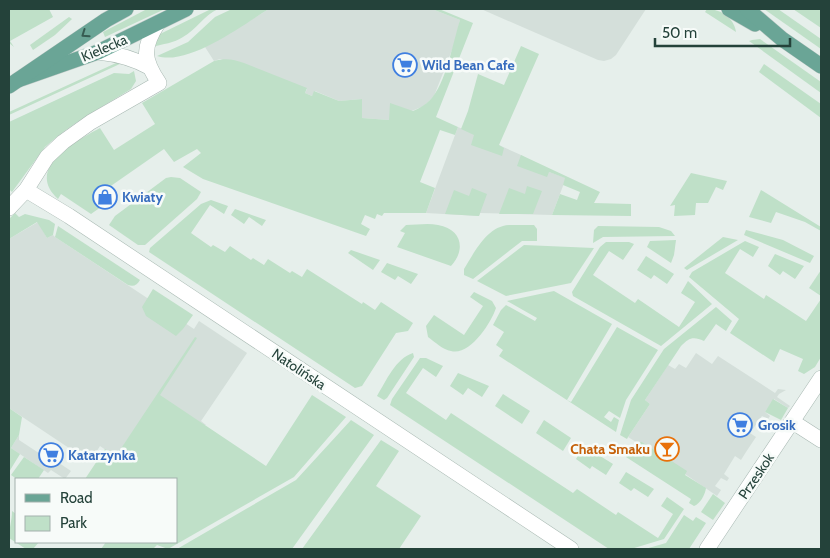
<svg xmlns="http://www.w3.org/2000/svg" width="830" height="558" font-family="Cabin,sans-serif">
  <rect width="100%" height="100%" fill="#e6efeb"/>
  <!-- built -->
  <g fill="#d4dfda">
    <path d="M269,9h163l28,11 -6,25 -20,51 -10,10 -35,14 -27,-2v-19l-23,2 -24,-10 -3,5 -7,-3 2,-4 -87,-30 -6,2 -9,-14z"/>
    <path d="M481,9h165l-30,46 -5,4 -7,2 -6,-1z"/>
    <path d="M458,127l63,28 28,17 17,6 -14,37 -72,-2 -1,3 -53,-3z"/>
    <path d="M38,222l9,16 6,-3 2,2 139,92 5,-8 48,32 -46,68 5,4 -79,15 -11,17 -16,-11 -10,16 -81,-54v-169z"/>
    <path d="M696,353l16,11 6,-8 57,37 3,-4 8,1 -7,4 -2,3 13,9 -2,2 -14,-9 -9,13 5,4 -2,3 -6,-3 -12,17 6,4 -10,15 -5,8 -6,-4 -11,18 5,4 -2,3 -6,-3 -6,8 6,4 -4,6 -32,-22 1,-2 -44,-30h-6l-8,-5 22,-33 -5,-4 23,-35 7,4 4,-5 7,4z"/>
    <path d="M19,435v5l38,25 2,-2 12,8 -6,8 -14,-9 -3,3 -37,-25z"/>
  </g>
  <!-- green -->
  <g fill="#bfe0c8">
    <path d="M9,9h40l4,8 -43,24 4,6 -5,-4z"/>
    <path d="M147,9h18l-60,28 -2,-5z"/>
    <path d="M211,9h7c-14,6 -22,21 -35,28 -9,6 -20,7 -31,10l8,-13z"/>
    <path d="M232,9h37c-27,16 -80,57 -112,47l31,-14 27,-25z"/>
    <path d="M432,9h7l34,14 -37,94 22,10 -3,8 -15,-5 -20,52 15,6 -9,25h-42l-2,3 -5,-2 -2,5 -10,-4 -4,9 9,5 -4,7 -163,-57 -20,-12 18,-14 -4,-4 -23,13 -10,-13 -69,48 6,10 -10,7 -30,-20 -3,5c-34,-31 18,-58 42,-71l14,22 41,-26 -13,-21 72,-42c11,-3 19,-2 30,2l63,25 -2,5 7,3 2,-5 25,10 23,-2v19l27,2 1,-17 23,8c7,-3 12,-6 17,-11 16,-16 23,-58 30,-80z"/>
    <path d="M707,9c14,0 27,9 29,23l-31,-20z"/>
    <path d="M764,9h14l43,30v10z"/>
    <path d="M793,9h28v19z"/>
    <path d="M69,17l3,2 -17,16 -22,15 -3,-5z"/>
    <path d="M760,39l61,43v11l-72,-52 3,-1z"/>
    <path d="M521,46l18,8 -40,91 5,3 -2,8 -31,-11 3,-10 -13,-6 7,-18 10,-37 26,11z"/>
    <path d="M116,63h6l-113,52v-3z"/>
    <path d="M764,64l57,40v14l-62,-46z"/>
    <path d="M134,71l2,10 -5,8c-29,18 -61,35 -86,58l-33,45 -3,-3v-67l105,-49 15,1z"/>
    <path d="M521,155l79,37 -6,11 37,1v12l-79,-1 8,-21 17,6 3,-8 -17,-7 2,-7 -16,-6 -2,5 -30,-11z"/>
    <path d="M691,173l36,8 -4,9 -7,-3 -8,16h-12l-1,12 -21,1 1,-11 -5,1z"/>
    <path d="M171,177l9,1 21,14 -4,7 -52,46h-7l-29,-20 6,-9 51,-38z"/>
    <path d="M527,186l15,5 -9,23h-34l10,-26 16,6z"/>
    <path d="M472,188l15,6 -8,22 -34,-2 9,-24 15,6z"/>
    <path d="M761,190l60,37v4l-16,-9 -29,-10 -5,11 -22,-6z"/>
    <path d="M211,200l17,6 -4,8 -14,-9 -19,28 20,14 2,-2 12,7 5,-6 21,14 2,-2 11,7 4,-6 22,14 2,-2 10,6 5,-8 55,35 1,-2 12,8 6,-8 32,21 -5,8 -12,2 -34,53 -7,2 -206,-136 1,-4 51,-44z"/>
    <path d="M235,209l31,11 -4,6 -13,-9 -5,7 -13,-9z"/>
    <path d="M15,213l4,4 6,-3 24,6 6,4 -2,11 -6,3 -10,-16 -28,17v-20z"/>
    <path d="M406,225c10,0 22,-2 32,0 24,4 28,25 13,41l-54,-19 8,-14 -5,-2z"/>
    <path d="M509,225h25l3,4v12h-15l-49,38 -9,-4v-6c10,-16 23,-43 45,-44z"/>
    <path d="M58,226l82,54c-3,5 -6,7 -12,5l-73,-48z"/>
    <path d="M598,226l61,1 12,4 4,5 -72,1 -10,6 1,-13z"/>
    <path d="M746,230l37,10 31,16 -4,7 -66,-28z"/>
    <path d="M723,237l15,3 -51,30 -3,-2z"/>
    <path d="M676,240l-2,15 -3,8 -24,-16 3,-6z"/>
    <path d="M745,241l14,6 -6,10 -13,-8 -15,24 39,26 2,-4 40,26 15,-22v58l-6,10 -11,7 -6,-3 5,-12 -23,-10 -6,13 -44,-29 9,-14 -50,-42 3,-5z"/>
    <path d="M606,242h23l5,2 -11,16 -14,-9 -16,24 42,28 3,-4 41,28 16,-25 -14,-9 7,-12 24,23 -51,42 -88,-50 -1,-4 28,-45z"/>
    <path d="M524,245l70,3 -23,35 -65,13 -29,-15z"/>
    <path d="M351,250l29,10 -7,10 -25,-17z"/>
    <path d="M775,254l29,12 -9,13 -12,-8 -3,4 -12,-9z"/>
    <path d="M646,256l28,18 -7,10 -13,-9 -3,4 -14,-9z"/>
    <path d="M387,263l31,11 -7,10 -13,-8 -3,4 -14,-8z"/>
    <path d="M821,270v26l-12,-8z"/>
    <path d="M153,289l40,26 -10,14 -7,7 -30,-20 -4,-9z"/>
    <path d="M554,291l58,33 -45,76 4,2 46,-75 41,23 -32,50 -6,18 -11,-7 -5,6 7,5 3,-5 5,3 -3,12 -117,-76 4,-6 -7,-5 8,-13 -11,-7 8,-15 5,-5 29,16 2,-3 -30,-17z"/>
    <path d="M474,292l18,9 4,7c-5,15 -26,48 -45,43 -8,-1 -16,-9 -23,-14l-2,-11 8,-11 30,20 19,-29 -13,-9z"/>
    <path d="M716,307l16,14 -6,10 -10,-7 -12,17c-11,-5 -15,-3 -23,5l-36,54 5,4 -22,33 -1,2 -7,-4 11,-35 33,-51z"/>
    <path d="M195,337l2,1 -37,57 106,71 46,-71 34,22 -52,60 -126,72 -11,-4 -4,4h-52l5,-7h70v-63h-91l20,-30 11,7z"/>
    <path d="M413,353l1,4 -27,41 -3,2 -7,-4c9,-15 19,-38 36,-43z"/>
    <path d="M420,358h6l17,8 -7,11 -13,-9 -17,25 40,27 5,-7 122,80 4,-4 39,26 2,-3 40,26 15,-24 -12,-8 6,-9 17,12 -20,30 -33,10h-22l-219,-144 2,-6z"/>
    <path d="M458,373l31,13 -7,11 -14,-9 -5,7 -13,-9z"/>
    <path d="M503,394l27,17 -8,13 -27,-18z"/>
    <path d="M773,399l15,9 -7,12 -16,-8z"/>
    <path d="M9,408l13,9 -3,18 -8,13 9,6 -11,18z"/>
    <path d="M351,420l23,15 -82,114h-115l119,-69z"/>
    <path d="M544,420l27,18 -8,13 -27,-18z"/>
    <path d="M381,440l18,11 -23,35 45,30 -22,33h-97z"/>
    <path d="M636,442h6l45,29 -2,4 21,13c-1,7 -6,16 -12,18l-5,-3 2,-4 -65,-42z"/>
    <path d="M584,446l29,18 -7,11 -14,-9 -2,3 -14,-10z"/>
    <path d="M24,457l20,13 -6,9h-21l-6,-4z"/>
    <path d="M626,472l28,17 -6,8 -14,-9 -3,3 -12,-8z"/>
    <path d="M713,494l12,9 -12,17 -12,-8z"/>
    <path d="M12,511l4,3v28h23l-6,7h-7l-17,-11c0,-10 3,-17 3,-27z"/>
    <path d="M684,515l9,6 3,-4 10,6 -17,26h-44l21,-6z"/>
  </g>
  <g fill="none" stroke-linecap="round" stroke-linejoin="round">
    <!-- minor casing -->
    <g stroke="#a8b8b2" stroke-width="16">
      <g id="minor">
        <path d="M98,52c19,2 35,6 51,15"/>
        <path d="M26,190l43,26 502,333"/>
        <path d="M9,208l17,-18 21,-33 16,-15 28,-20 68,-39c-16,-24 -17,-35 -1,-60"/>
        <path d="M793,422l28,18"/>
        <path d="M707,549l114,-171"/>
      </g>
    </g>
    <!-- major casing -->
    <g stroke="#c2cac8" stroke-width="16">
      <g id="major">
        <path d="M729,9l26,15"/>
        <path d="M747,9l35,30 39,27"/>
        <path d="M18,80l80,-28 88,-43"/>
        <path d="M9,86l97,-66 20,-11"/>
      </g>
    </g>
    <!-- minor -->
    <use href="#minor" stroke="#fff" stroke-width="15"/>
    <!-- major -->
    <use href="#major" stroke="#6aa596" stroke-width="15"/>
  </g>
  <!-- one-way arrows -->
  <defs><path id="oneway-chevron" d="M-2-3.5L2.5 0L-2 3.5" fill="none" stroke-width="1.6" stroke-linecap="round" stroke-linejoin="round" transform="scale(1.25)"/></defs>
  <use stroke="#365b51" href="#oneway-chevron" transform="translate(85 34) rotate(145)"/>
  <!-- icons -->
  <defs>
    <g id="supermarket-ring" transform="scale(1.25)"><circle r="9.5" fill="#f7fbf9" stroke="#3f7fe0" stroke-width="1.5"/><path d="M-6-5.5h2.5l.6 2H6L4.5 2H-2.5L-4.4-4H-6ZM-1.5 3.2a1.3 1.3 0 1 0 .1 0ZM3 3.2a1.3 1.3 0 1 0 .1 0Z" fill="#3f7fe0"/></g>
    <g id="shop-ring" transform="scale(1.25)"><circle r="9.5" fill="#f7fbf9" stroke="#3f7fe0" stroke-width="1.5"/><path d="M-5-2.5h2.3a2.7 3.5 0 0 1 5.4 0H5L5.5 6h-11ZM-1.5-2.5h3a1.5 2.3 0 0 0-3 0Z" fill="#3f7fe0"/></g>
    <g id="bar-ring" transform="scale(1.25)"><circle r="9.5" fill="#f7fbf9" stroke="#e8710a" stroke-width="1.5"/><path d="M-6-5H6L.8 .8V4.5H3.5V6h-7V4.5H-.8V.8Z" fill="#e8710a"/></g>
  </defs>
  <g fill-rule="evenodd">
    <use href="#supermarket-ring" x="405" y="65"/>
    <use href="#shop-ring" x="105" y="197"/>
    <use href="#supermarket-ring" x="740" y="425"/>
    <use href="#bar-ring" x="667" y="449"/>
    <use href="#supermarket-ring" x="51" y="455"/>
  </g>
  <g text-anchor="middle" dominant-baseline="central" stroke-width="5" stroke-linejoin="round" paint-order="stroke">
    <!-- street labels -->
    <g font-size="14" fill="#24423a" stroke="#f7fbf9">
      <text transform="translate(104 48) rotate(-23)">Kielecka</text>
      <text transform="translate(299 369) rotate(34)">Natolińska</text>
      <text transform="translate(756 476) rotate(-56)">Przeskok</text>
    </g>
    <!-- shop labels -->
    <g font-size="14" font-weight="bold" fill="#366cbe" stroke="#f7fbf9" text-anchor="start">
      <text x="422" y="65">Wild Bean Cafe</text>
      <text x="122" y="197">Kwiaty</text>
      <text x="758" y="425">Grosik</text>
      <text x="68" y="455">Katarzynka</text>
    </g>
    <!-- food labels -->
    <g font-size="14" font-weight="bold" fill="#c56008" stroke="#f7fbf9" text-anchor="end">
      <text x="650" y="449">Chata Smaku</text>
    </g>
  </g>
  <!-- border -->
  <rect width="830" height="558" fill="none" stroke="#24423a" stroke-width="20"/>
  <!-- legend -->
  <rect x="15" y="478" width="162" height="65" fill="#f7fbf9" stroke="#a3b1ad"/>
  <rect x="25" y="494" width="25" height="8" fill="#6aa596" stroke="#a3b1ad"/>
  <text x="60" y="503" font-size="15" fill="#24423a">Road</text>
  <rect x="25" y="516" width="25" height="15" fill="#bfe0c8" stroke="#a3b1ad"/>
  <text x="60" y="528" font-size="15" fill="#24423a">Park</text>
  <!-- scale -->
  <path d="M655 38v8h135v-8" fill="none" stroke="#24423a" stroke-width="2.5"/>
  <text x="662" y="38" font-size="15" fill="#24423a" stroke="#f7fbf9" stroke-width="4" paint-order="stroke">50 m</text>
</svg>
